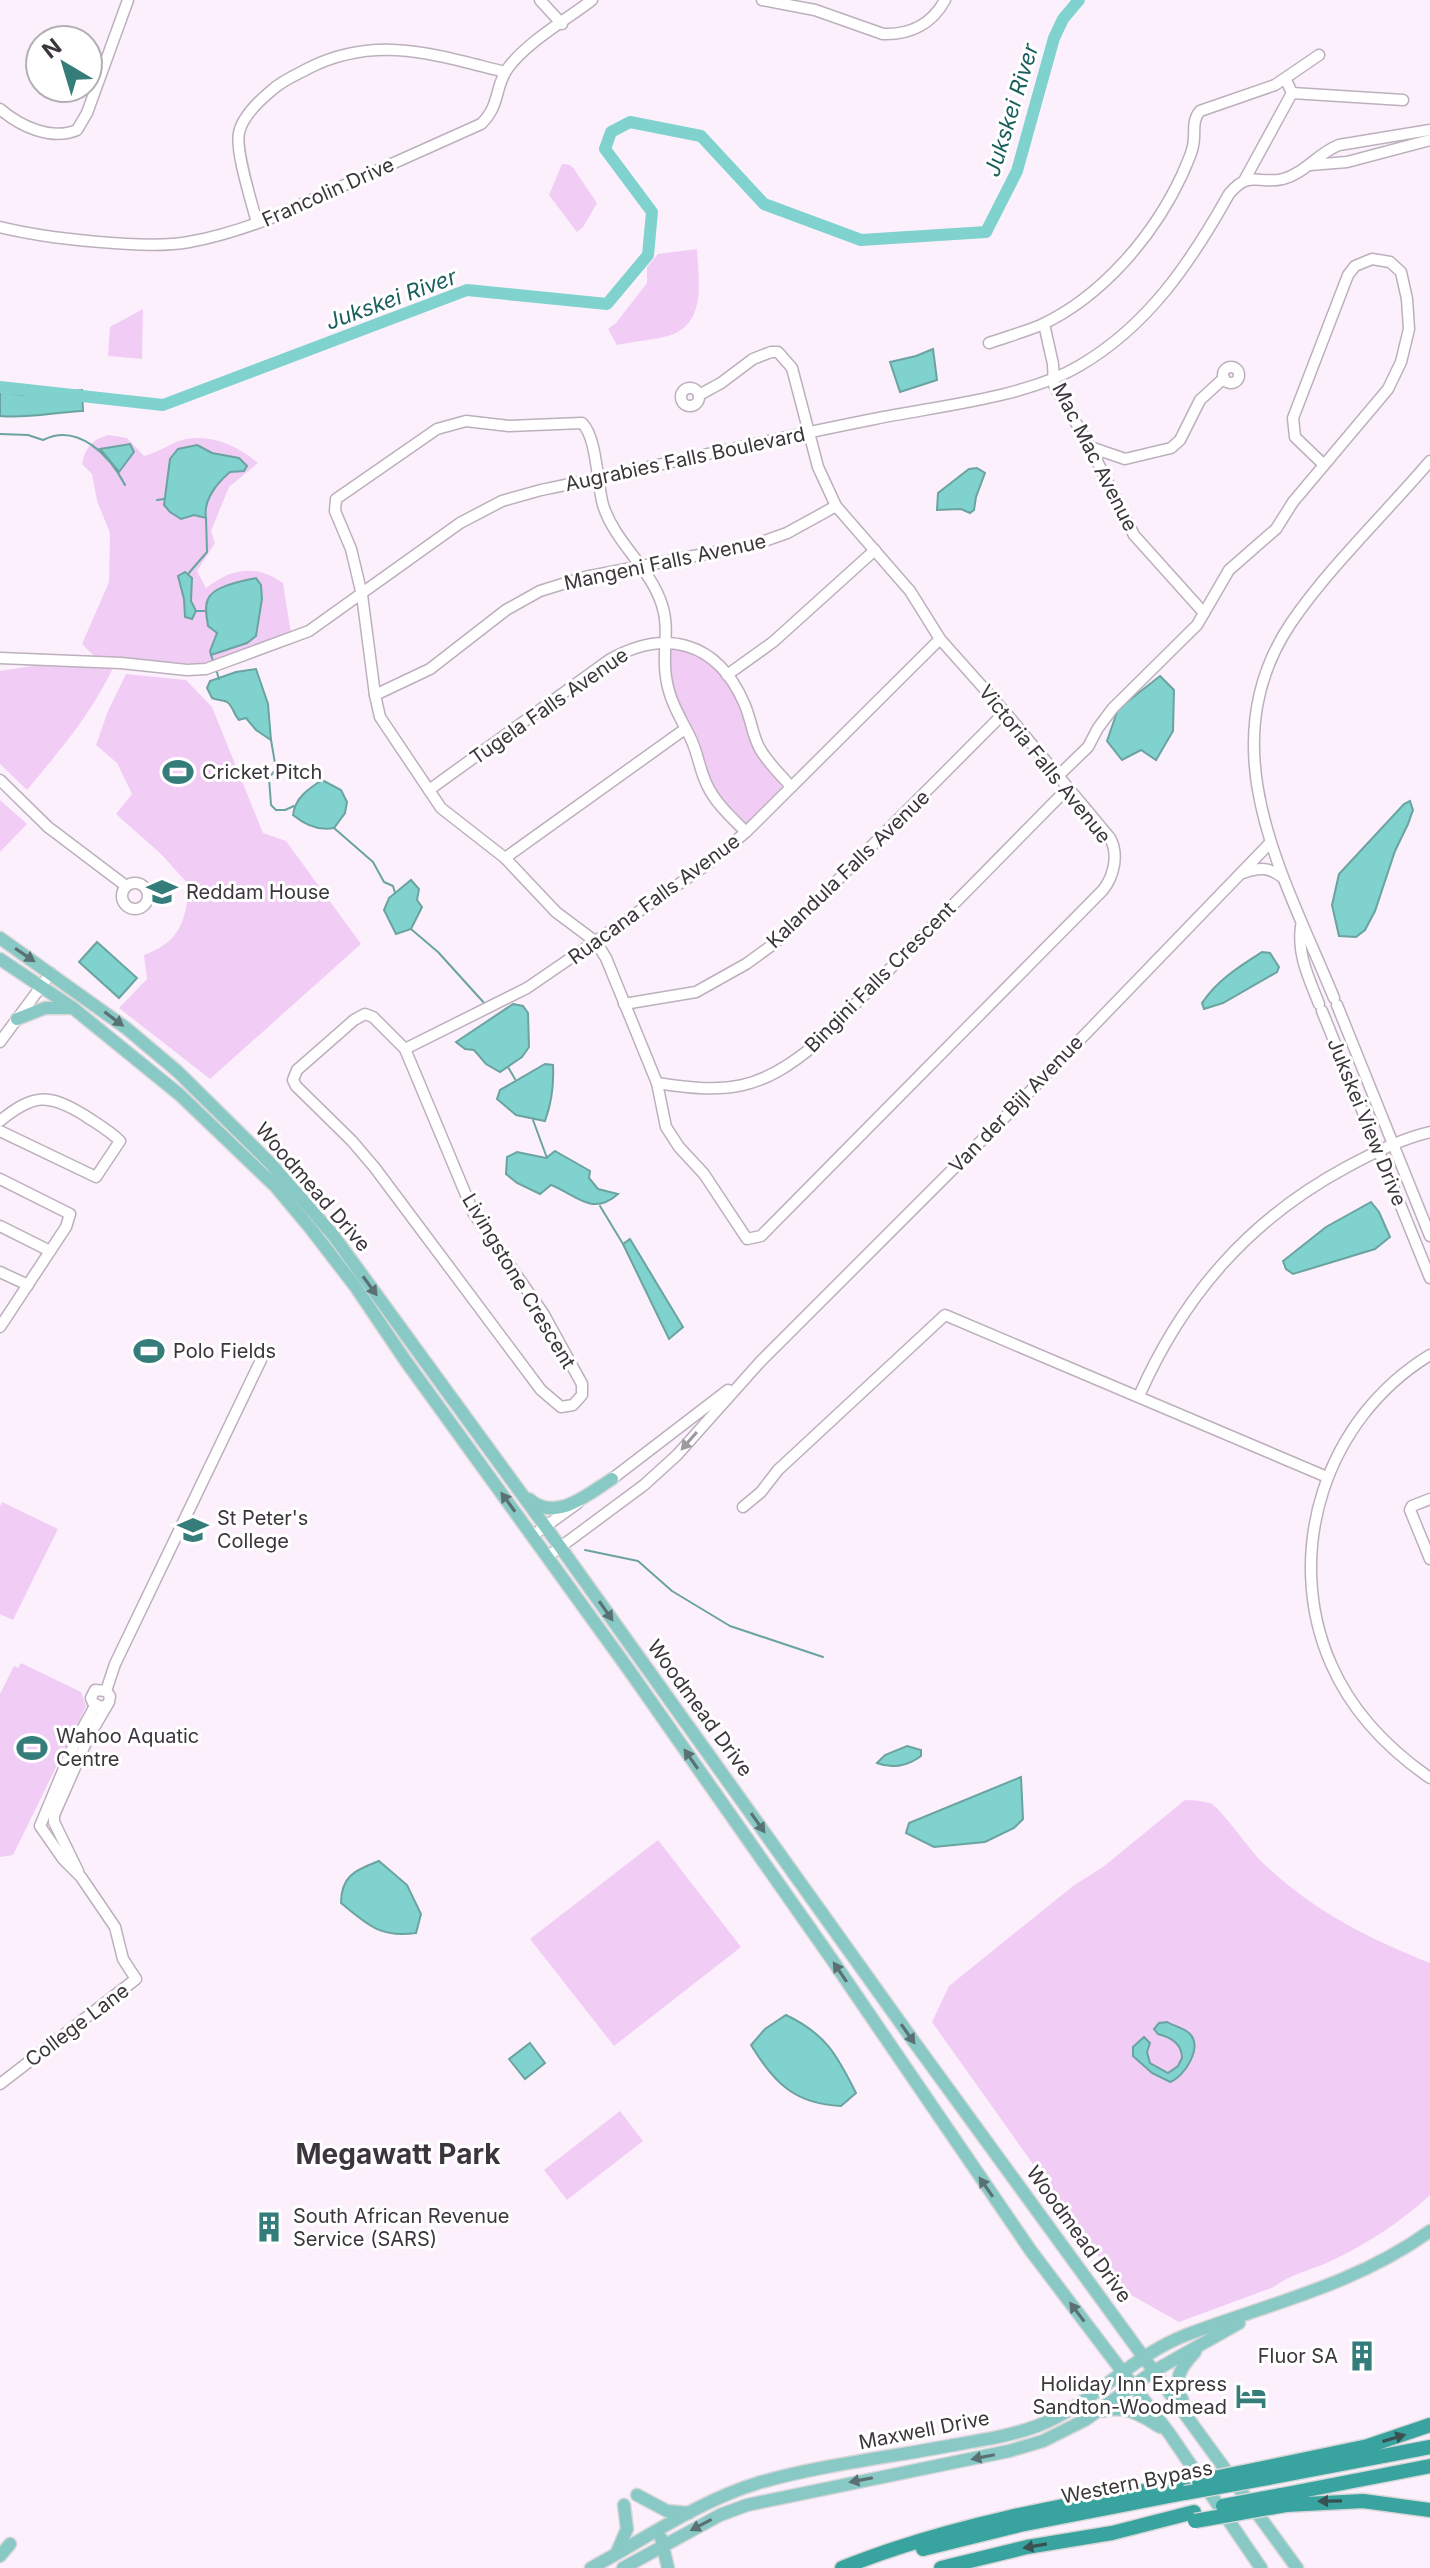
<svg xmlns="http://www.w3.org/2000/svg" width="1430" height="2568" font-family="Inter,sans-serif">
  <rect width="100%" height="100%" fill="#fcf0fd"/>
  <!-- green -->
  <g fill="#f1cdf5">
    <path d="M562,164l8,1 4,4 23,34 -14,24 -6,5 -28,-37z"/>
    <path d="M697,249c1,28 10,71 -23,85 -17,6 -39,7 -57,11l-9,-16 8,-6 31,-40v-16l11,-13z"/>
    <path d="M143,309l-1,50 -34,-3 2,-29z"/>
    <path d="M109,435l18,3 17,18c15,-4 28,-14 42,-17 26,-5 54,8 72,24l-29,24 -18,44 4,12 -18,28 9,17c25,-20 50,-24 77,-5l8,51 -80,31 -116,-8 -13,-13 27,-62 1,-49 -13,-32 -5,-27 -10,-10c4,-17 10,-25 27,-29z"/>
    <path d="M667,643l16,2 36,23 20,28 22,63 23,31 -38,38 -32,-33 -40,-93z"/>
    <path d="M46,664l67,4c-24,49 -52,81 -86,122l-27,-26v-93z"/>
    <path d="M126,674l60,6 26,27 51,126 23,8 75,103 -151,135 -91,-71 28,-29 -3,-24c36,-13 42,-34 45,-70l-28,-31 -45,-40 16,-20 -15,-31 -21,-18 12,-34z"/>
    <path d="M0,800l27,24 -27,28z"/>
    <path d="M2,1502l56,27 -45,91 -13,-6v-107z"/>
    <path d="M21,1663l60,29 5,14 -73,149 -13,2v-163l14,-28 4,2z"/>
    <path d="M1185,1800c8,0 17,1 25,3 10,4 41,49 53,60 49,47 104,75 167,100v232c-29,27 -63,49 -99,66 -19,9 -41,13 -57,26l-95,35 -48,-27 -15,-14 -184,-259 17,-36 124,-100 30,-19z"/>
    <path d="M658,1840l83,107 -127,99 -84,-107z"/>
    <path d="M620,2111l23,30 -76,59 -23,-30z"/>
  </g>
  <!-- water -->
  <g fill="#7fd2cd" stroke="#6ba3a1" stroke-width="2">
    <path d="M933,349l4,31 -37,12 -10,-30 26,-6z"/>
    <path d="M82,390l1,21c-28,1 -55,8 -83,5v-25l22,4z"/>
    <path d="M130,444l4,8 -15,20 -19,-23z"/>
    <path d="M197,445l15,8 27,5 8,8 -3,5 -14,1c-13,11 -27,28 -24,46l-12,-3 -13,4 -11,-7 -6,-7 6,-46 8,-10z"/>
    <path d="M977,468l8,5 -9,24 -2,13 -4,3 -9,-4 -24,1 1,-17 31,-24z"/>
    <path d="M185,572l7,6 -1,23 5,10 -4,8 -7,-2 -1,-18 -6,-23z"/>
    <path d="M256,578l5,7 1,14 -6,37 -9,7 -36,12 -1,-4 7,-18 -9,-7c-1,-9 -4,-19 0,-27 5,-13 35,-18 48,-21z"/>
    <path d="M256,669l12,35 3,36 -15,-10 -10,-12 -7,2c-5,-5 -6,-14 -12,-18 -3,-2 -11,-2 -15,-4l-5,-10 3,-7 26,-9z"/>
    <path d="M1160,676l14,14 -1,41 -17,29 -15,-10 -19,10 -15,-19 11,-32z"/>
    <path d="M322,780l19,10 6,12 -2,11 -11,15c-15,3 -29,-3 -41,-13 2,-17 15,-26 29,-35z"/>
    <path d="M1410,801l3,9 -5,14 -13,27 -20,60 -10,19 -9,7 -17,-1 -7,-31 7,-31 65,-70z"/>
    <path d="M411,880l8,9 -2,11 5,7 -11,22 -15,5 -12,-24 5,-12z"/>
    <path d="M97,942l40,36 -18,20 -40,-36z"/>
    <path d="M1262,952l8,1 9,14 -2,5 -54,31 -19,6 -2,-6c15,-23 38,-37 60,-51z"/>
    <path d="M513,1004l10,2 5,7 1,34 -7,10 -22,15 -14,-8 -12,-14 -9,-1 -9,-7z"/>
    <path d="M545,1064l8,1c1,20 -1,37 -8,56l-29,-6 -19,-16 3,-9z"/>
    <path d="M555,1151l35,20 -1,7 9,11 20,5c-26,23 -41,1 -67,-9l-11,9 -23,-11 -11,-9 1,-17 10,-5 29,6z"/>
    <path d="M1371,1202l8,10 11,25 -15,12 -82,25 -7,-5 -3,-8 43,-34z"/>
    <path d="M630,1239l53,88 -14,12 -46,-95z"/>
    <path d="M907,1746l14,4v6c-13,10 -29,13 -44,7l8,-8z"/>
    <path d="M1021,1777l2,42 -9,9 -29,14 -51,5 -28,-14 3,-10z"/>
    <path d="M379,1861l28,24 14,29 -5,19c-36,5 -48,-8 -75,-30 0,-28 15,-33 38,-42z"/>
    <path d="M786,2015c40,19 51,40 70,78l-15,13c-46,-2 -67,-23 -90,-61l14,-16z"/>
    <path d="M1167,2022c7,4 18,6 23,12 13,14 -6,43 -20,48l-18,-9 -19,-17v-9l11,-10 6,6 -3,9 3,11 18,10 10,-7 4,-8c0,-14 -12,-21 -24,-24l-4,-5 5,-6z"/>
    <path d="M530,2043l15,20 -20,16 -16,-20z"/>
  </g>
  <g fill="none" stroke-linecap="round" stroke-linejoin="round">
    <!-- stream -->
    <g stroke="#6ba3a1" stroke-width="2">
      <path d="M0,434l28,1 15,5c35,-18 67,16 82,45"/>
      <path d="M157,500l7,-1"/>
      <path d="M188,574l19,-22 -1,-34"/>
      <path d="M196,611h10"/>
      <path d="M211,655l3,8"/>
      <path d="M216,669l3,10"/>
      <path d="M271,740l5,29 -7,9 2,27 5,5h9l9,-4"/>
      <path d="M334,828l39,34 11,20 9,4 2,7"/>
      <path d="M411,929l27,23 48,53"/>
      <path d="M508,1067l7,12"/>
      <path d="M533,1120l14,38"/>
      <path d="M600,1206l23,38"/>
      <path d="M585,1550l53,11 34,30 58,35 93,31"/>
    </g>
    <!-- river -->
    <path stroke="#7fd2cd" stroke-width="12" d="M0,387l163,18 304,-115 140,14 41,-49 4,-43 -47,-63 6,-17 19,-10 71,14 63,68 97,36 125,-8 31,-61 37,-133 9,-19 16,-19"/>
    <!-- minor casing -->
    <g stroke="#bcb0bd" stroke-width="13">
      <g id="minor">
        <path d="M540,0l22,24"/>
        <path d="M762,0l53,10 68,24c27,1 49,-10 62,-34"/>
        <path d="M1292,93l111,7"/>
        <path d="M0,109c20,17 51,32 77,21l10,-17 41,-113"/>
        <path d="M1310,165l37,-3 83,-22"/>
        <path d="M1245,179l47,-86 -6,-13"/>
        <path d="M257,223c-5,-20 -22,-72 -18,-90 3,-16 21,-33 33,-43 11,-10 24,-15 37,-22 68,-34 127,-13 196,4"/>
        <path d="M0,227c44,11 146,23 189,15 28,-5 56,-14 82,-24l210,-94c20,-19 13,-37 27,-56 19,-26 58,-48 84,-68"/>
        <path d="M1044,324l9,40 1,21 36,62 44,88 70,78"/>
        <path d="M989,343c17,-6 35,-11 52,-18 62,-29 113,-90 141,-150 4,-10 9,-19 11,-29 3,-13 -2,-25 7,-35l75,-26 44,-30"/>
        <circle cx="1231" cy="375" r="8"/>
        <circle cx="690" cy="397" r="9"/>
        <path d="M699,395l22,-12 32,-24 18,-7h7l14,16 26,99 18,39 74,85 30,48 65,73 105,126c9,16 4,38 -7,52l-342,346 -14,3 -43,-65 -25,-27 -13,-20 -9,-44 -51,-125 -10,-16 -40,-30 -51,-54 -64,-50 -61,-91 -5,-22 -13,-100 -11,-46 -16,-38 1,-12 101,-70 29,-8 43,5 73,-3c15,14 15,61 21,82 12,38 47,62 59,100 8,24 0,48 4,72 3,24 15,41 25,62 7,15 9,32 16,46 9,19 25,33 39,47"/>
        <path d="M1090,447l35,12 46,-11 9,-8 20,-40 24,-22"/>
        <path d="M0,658l121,5 66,7 19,-1 103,-38 151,-108 42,-22 39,-11c111,-23 222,-49 333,-71 63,-13 151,-21 205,-53 69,-40 112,-104 150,-172 21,-25 29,-9 54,-15 22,-6 35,-26 56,-34l91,-15"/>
        <path d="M727,675l46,-33 102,-92"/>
        <path d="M375,695l55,-26 76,-59 34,-19 45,-14 171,-33 31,-11 49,-27"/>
        <path d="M1057,777l31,-30 10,-19 15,-20 84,-83 32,-55 47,-41 17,-27 95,-113 13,-27 8,-33 -2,-30 -6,-27 -11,-10 -18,-3 -17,7 -7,9 -55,143 2,19 29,28"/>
        <path d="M0,780l48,47 78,59"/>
        <path d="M429,790l180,-130c56,-32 108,-19 135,43 7,15 8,32 16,46 8,14 21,26 31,38"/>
        <path d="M505,858l180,-129"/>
        <path d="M1243,873c16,-6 27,-6 40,5"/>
        <circle cx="135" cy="896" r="13"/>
        <path d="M1301,926c-4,29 8,52 18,78"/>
        <path d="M1334,998c-49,-120 -127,-250 -43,-375 40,-58 93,-108 139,-162"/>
        <path d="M624,1004l72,-12 50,-28 29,-21 230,-231"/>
        <path d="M1337,1005l93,231"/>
        <path d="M1322,1011l108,267"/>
        <path d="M365,1014l8,3 32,32 69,165 69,99 39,71v11l-9,10 -12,2 -20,-17 -166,-222 -23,-27 -56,-55 -3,-6 4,-10 57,-50z"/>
        <path d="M0,1042l51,-69"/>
        <path d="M405,1049l122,-61 181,-124 38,-32 194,-193"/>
        <path d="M657,1083c70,11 104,8 160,-40l250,-254"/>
        <path d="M0,1121c33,-27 48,-28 84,-6 12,8 26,16 36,26l-24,36 -96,-46"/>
        <path d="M0,1179l70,35 -4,13 -66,100"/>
        <path d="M0,1226l50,25"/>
        <path d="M0,1272l28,13"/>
        <path d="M1430,1355c-104,63 -148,197 -99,309 21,48 57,85 99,114"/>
        <path d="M1139,1396c44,-100 110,-176 206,-228 27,-15 55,-29 85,-36"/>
        <path d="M608,1482l120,-92"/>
        <path d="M1430,1499l-18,7 -2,4 20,49"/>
        <path d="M743,1507l18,-15 17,-22 167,-155 382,162"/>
        <path d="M532,1536l46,-33"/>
        <path d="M547,1557l97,-72 33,-30 83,-93 254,-254 256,-265"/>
        <path d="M106,1691l9,-27 146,-304"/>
        <path d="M78,1871l-24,-49v-7l34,-77 21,-36 1,-6 -4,-5 -11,-1 -4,8 2,5 8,4 6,-2"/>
        <path d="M0,2084l136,-105 -13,-20 -8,-32 -34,-50 -18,-18 -23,-33 35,-84 20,-36"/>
      </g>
    </g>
    <!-- major casing -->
    <g stroke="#d8d7d8" stroke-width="15">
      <g id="major">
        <path d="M0,938l126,90 51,43 94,93 62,71 228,313 351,491 385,529"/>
        <path d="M0,959l73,49 107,87 95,91 36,43 44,57 50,74 224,310 204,291 198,290 138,182 92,135"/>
        <path d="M17,1019l28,-11h28"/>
        <path d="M529,1499c27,24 59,-5 83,-20"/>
        <path d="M1183,2402c-10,-23 -4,-33 12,-50"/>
        <path d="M1103,2411c23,-6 38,4 57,16"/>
        <path d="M637,2495l30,16 22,2"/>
        <path d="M661,2538l7,30"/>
        <path d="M617,2552l10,-23 -3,-24"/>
        <path d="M0,2556l10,-12"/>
        <path d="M591,2568c54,-29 108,-67 167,-85 62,-18 133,-26 196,-38 28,-5 56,-9 83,-19 55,-21 94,-70 149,-91 85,-32 169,-50 244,-104"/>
        <path d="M623,2568l97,-53 27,-10 262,-54 34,-10 42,-21 69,-49 85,-48"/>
      </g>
    </g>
    <!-- highway casing -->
    <g stroke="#d8d7d8" stroke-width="17">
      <g id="highway">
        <path d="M1263,2468l105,-22 62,-21"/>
        <path d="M1268,2478l162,-31"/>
        <path d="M1281,2495l149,-29"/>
        <path d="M1286,2505l77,-4 67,9"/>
        <path d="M923,2549l97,-24 165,-32"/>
        <path d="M842,2568c109,-44 226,-64 341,-84"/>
        <path d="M941,2568l86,-21 85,-14 82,-21"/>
      </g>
    </g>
    <!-- minor -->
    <use href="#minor" stroke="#fff" stroke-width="10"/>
    <!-- major -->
    <use href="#major" stroke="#88c8c5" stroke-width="12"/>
    <!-- highway -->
    <use href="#highway" stroke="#38a39f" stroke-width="14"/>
    <!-- highway-bridge casing -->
    <g stroke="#d8d7d8" stroke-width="17" stroke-linecap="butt">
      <g id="highway-bridge">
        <path d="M1199,2481l64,-13"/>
        <path d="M1185,2493l83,-15"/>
        <path d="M1223,2506l58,-11"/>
        <path d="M1195,2521l91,-16"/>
      </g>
    </g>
    <!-- highway-bridge -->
    <use href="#highway-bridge" stroke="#38a39f" stroke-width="14"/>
  </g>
  <!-- one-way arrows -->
  <defs><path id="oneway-solid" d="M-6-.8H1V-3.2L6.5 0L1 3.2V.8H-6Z" transform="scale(2)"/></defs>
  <g fill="#5a7072">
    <use href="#oneway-solid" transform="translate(25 955) rotate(34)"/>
    <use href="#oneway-solid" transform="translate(114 1019) rotate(37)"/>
    <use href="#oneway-solid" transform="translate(370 1286) rotate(54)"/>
    <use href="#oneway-solid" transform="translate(508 1502) rotate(-126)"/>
    <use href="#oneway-solid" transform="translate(606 1611) rotate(55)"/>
    <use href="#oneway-solid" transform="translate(691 1759) rotate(-125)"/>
    <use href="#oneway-solid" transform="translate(758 1823) rotate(55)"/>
    <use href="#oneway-solid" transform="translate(840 1972) rotate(-124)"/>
    <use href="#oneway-solid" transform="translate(908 2034) rotate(55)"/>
    <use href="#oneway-solid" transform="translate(986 2187) rotate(-125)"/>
    <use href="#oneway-solid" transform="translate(1077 2312) rotate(-127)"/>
    <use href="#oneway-solid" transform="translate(983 2457) rotate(169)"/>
    <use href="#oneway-solid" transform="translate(861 2480) rotate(169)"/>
    <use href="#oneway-solid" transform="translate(701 2525) rotate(152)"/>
  </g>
  <use fill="#9d9a9d" href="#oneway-solid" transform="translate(689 1441) rotate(131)"/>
  <g fill="#3a5154">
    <use href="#oneway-solid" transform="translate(1394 2438) rotate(-17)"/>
    <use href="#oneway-solid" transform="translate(1330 2501) rotate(179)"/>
    <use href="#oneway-solid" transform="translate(1035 2546) rotate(170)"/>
  </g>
  <!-- icons -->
  <defs>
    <g id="stadium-bare" transform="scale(2.4)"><path d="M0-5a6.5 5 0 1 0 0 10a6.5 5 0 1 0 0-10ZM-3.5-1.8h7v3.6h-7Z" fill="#357d7a" stroke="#fff" stroke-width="2.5" paint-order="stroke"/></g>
    <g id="school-bare" transform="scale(2.4)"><path d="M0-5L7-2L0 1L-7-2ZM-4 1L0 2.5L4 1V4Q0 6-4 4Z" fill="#357d7a" stroke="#fff" stroke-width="2.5" paint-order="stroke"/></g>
    <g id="building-bare" transform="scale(2.4)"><path d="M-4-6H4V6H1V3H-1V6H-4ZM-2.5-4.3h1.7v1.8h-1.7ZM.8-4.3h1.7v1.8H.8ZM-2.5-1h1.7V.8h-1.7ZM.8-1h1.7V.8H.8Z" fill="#357d7a" stroke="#fff" stroke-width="2.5" paint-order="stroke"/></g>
    <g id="hotel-bare" transform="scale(2.4)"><path d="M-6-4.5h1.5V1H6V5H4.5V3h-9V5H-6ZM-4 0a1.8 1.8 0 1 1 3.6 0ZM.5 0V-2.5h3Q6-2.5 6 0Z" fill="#357d7a" stroke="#fff" stroke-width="2.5" paint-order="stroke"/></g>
  </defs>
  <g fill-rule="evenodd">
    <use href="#stadium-bare" x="178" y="772"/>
    <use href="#school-bare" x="162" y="892"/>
    <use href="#stadium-bare" x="149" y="1351"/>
    <use href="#school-bare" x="193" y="1530"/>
    <use href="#stadium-bare" x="32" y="1748"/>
    <use href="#building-bare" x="269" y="2227"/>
    <use href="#building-bare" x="1362" y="2356"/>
    <use href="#hotel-bare" x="1251" y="2396"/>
  </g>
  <g text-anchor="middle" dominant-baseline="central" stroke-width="6" stroke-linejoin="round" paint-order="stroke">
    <!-- street labels -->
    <g font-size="20" fill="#3b363b" stroke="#fff">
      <text transform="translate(328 192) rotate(-24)">Francolin Drive</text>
      <text transform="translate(1095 457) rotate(63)">Mac Mac Avenue</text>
      <text transform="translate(685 459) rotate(-12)">Augrabies Falls Boulevard</text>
      <text transform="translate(665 562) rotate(-12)">Mangeni Falls Avenue</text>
      <text transform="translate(549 706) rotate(-35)">Tugela Falls Avenue</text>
      <text transform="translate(1045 764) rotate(51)">Victoria Falls Avenue</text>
      <text transform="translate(848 869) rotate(-44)">Kalandula Falls Avenue</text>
      <text transform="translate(654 899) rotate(-36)">Ruacana Falls Avenue</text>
      <text transform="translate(880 977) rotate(-45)">Bingini Falls Crescent</text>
      <text transform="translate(1016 1104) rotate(-46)">Van der Bijl Avenue</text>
      <text transform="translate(1367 1122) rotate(68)">Jukskei View Drive</text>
      <text transform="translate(313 1187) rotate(49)">Woodmead Drive</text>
      <text transform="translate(519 1281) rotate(59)">Livingstone Crescent</text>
      <text transform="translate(700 1708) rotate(54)">Woodmead Drive</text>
      <text transform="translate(77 2025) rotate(-37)">College Lane</text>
      <text transform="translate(1079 2234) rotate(54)">Woodmead Drive</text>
      <text transform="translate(924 2430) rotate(-11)">Maxwell Drive</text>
      <text transform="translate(1137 2482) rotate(-11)">Western Bypass</text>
    </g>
    <!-- poi labels -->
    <g font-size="20" fill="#3b363b" stroke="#fff" text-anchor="start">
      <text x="202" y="772">Cricket Pitch</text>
      <text x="186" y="892">Reddam House</text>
      <text x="173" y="1351">Polo Fields</text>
      <text x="217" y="1518">St Peter's<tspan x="217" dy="23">College</tspan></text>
      <text x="56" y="1736">Wahoo Aquatic<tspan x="56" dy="23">Centre</tspan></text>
      <text x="293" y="2216">South African Revenue<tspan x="293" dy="23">Service (SARS)</tspan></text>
      <text x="1338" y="2356" text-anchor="end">Fluor SA</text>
      <text x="1227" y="2384" text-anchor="end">Holiday Inn Express<tspan x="1227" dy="23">Sandton-Woodmead</tspan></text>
    </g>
    <!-- water labels -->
    <g font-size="22" font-style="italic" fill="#1a5f5c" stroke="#fff">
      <text transform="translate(1011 110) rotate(-73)">Jukskei River</text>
      <text transform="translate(391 299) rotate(-20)">Jukskei River</text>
    </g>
    <!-- district labels -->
    <g font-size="28" font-weight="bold" fill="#3b363b" stroke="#fff">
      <text x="398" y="2154">Megawatt Park</text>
    </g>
  </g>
  <!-- north arrow -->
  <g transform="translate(64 64) rotate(322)"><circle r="38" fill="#ffffff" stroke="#b1afb1" stroke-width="2"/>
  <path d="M0-6L14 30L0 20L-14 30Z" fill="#357d7a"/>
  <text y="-12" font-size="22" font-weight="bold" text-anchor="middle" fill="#3b363b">N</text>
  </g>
</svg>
